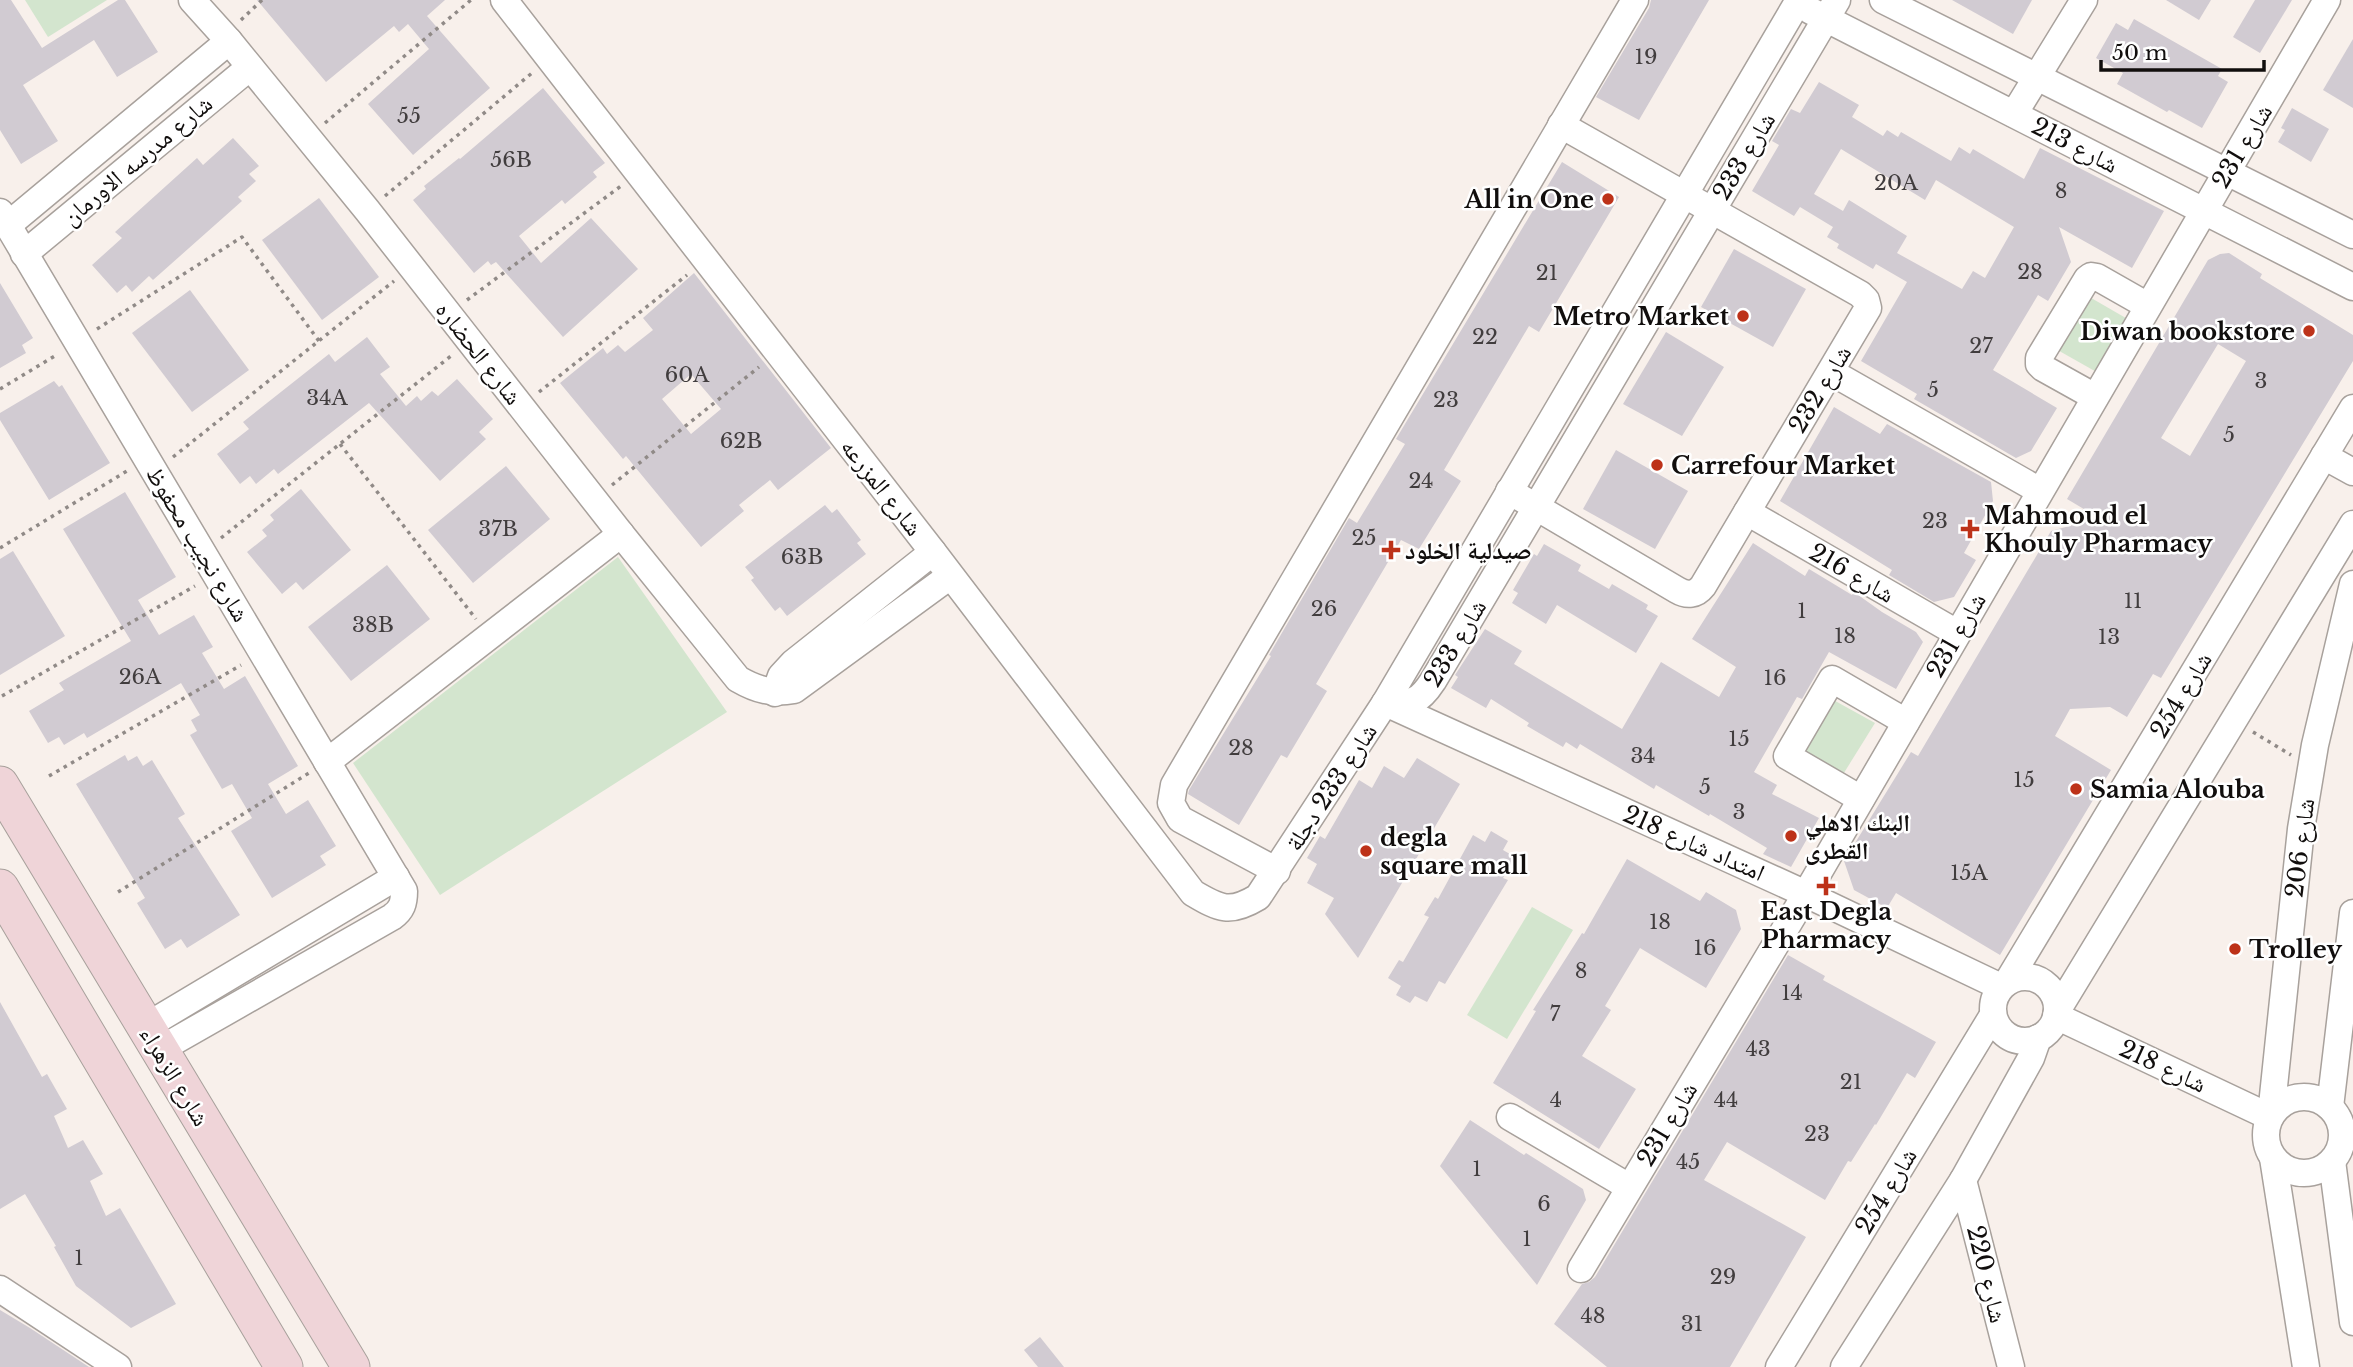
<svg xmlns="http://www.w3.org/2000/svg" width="2353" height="1367" font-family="'Libre Baskerville','Noto Naskh Arabic',serif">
  <rect width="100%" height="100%" fill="#f8f0eb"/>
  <!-- green -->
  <g fill="#d3e5ce">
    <path d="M25,0h82l-59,37z"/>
    <path d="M2086,295l45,26 -31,53 -46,-26z"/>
    <path d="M618,557l109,155 -287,183 -87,-132z"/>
    <path d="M1828,697l47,26 -33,53 -45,-27z"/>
    <path d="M1532,907l41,23 -66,109 -40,-24z"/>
  </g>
  <!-- building -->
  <g fill="#d1cbd2" fill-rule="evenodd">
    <path d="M0,0h11l31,48 76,-48h7l33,52 -41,25 -23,-37 -71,45 35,56 -37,23 -21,-34z"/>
    <path d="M257,0h188l-18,16 63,72 -77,67 -45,-51 61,-55 -21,-25 -9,8 -5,-6 -68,56z"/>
    <path d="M1651,0h58l-70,120 -43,-23 53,-89z"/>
    <path d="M1952,0h80l-19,34z"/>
    <path d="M2166,0h45l-12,20z"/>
    <path d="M2255,0h37l-32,53 -27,-16z"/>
    <path d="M2134,19l88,50 -4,7 10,6 -26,46 -33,-18 -2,2 -50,-28 6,-11 -27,-15 20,-35 12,7z"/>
    <path d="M2353,39v69l-30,-18z"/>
    <path d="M1819,82l40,23 -7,12 31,19 4,-6 11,7 3,-5 50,29 8,-14 11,7 3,-5 51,30 16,-31 124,63 -32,57 -73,-41 12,35 -23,39 -10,-6 -45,75 64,38 -26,43 -15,7 -102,-59 3,-5 -56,-33 46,-79 -31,-18 -3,5 -36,-21 2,-4 -12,-7 6,-10 -33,-20 -6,9 -42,-25 27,-46 -7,-4 19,-32 9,4zM1841,149l84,51 11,-20 78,47 -29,51 -12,-7 -11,18 -65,-36 10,-17 -58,-36 -6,11 -29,-17z"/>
    <path d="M543,88l62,75 -12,9 4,5 -32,27 -3,-4 -43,36 22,27 50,-45 47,51 -75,68 -67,-75 -5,3 -3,-4 -14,12 -61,-73 13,-11 -2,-3 35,-28 1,1z"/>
    <path d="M2292,108l37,21 -18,33 -33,-20 7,-12 -4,-2z"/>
    <path d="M233,138l26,28 -10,8 7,7 -18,16 4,4 -89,79 -4,-4 -17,16 -6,-7 -9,8 -25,-28 30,-27 -7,-6 82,-74 6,7z"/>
    <path d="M1562,162l57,35 -80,135 -10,-6 -85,144 17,11 -42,68 -18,-9 -85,144 11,7 -40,67 -6,-3 -42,70 -51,-31 1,-4 82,-134 -2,-1 80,-137 8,5 48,-79 -9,-5z"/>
    <path d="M319,198l60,79 -57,43 -60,-80z"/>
    <path d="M1734,249l72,40 -33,58 -72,-40z"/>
    <path d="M2229,253l33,21 -2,4 93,57v26l-192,317 -8,-4 -26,43 -17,-10 -40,2 -15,27 56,34 -111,185 -104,-62 -9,15 -33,-18 -10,-29 67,-109 7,4 133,-225 48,-13 -32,-19 141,-239 12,-6zM2218,344l28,17 -56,95 -29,-18z"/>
    <path d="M694,273l137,175 -53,42 -8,-10 -31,25 5,6 -43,36 -75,-91 -3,3 -63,-76 43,-35 4,6 11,-9 7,7 28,-22 -10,-12zM691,374l30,35 -30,25 -29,-35z"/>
    <path d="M0,283l33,55 -11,7 4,8 -26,15z"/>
    <path d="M190,290l59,80 -57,42 -60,-79z"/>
    <path d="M1666,332l58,35 -42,69 -59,-32z"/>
    <path d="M367,337l23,30 -10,7 26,32 11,-10 4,5 11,-10 6,5 19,-17 36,40 -14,13 7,7 -46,42 -71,-78 -91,71 -4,-5 -18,15 -6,-8 -10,8 -23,-30 32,-25 -6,-7 86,-68 6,8z"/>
    <path d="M54,381l5,6 3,-2 48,78 -61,37 -49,-80v-7z"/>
    <path d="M1834,407l46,27 7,-10 104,58 2,19 -29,52 12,7 -22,37 -20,5 -45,-27 3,-5 -112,-69z"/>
    <path d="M1616,450l72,41 -33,58 -72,-40z"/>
    <path d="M506,466l44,53 -77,64 -45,-53z"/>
    <path d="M301,489l50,61 -48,40 -7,-8 -14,12 -35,-42 20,-16 -5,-6 12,-10 -4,-5z"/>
    <path d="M125,492l51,85 -38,23 21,35 35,-20 19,32 -11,6 22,36 21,-13 53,90 -30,18 18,30 22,-14 28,46 -16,10 6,9 -54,33 -41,-67 21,-13 -20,-34 -10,5 -32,-54 7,-4 -6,-11 9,-5 -19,-32 -94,55 -3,-5 -20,12 -5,-8 -11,6 -19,-32 35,-21 -5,-7 72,-42 -68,-112z"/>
    <path d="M825,505l7,8 5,-4 24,31 -4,3 9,11 -79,62 -7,-9 -5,4 -24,-31 3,-2 -9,-11z"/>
    <path d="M1753,543l52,33 4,-7 43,26 2,-3 28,20 34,20 7,10 -27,47 -67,-37 -27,47 -5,-2 -43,75 23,13 -5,9 47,24 -28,49 -28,-13 4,-6 -57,-34 -1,2 -53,-31 -2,4 -74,-45 -3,5 -11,-7 -3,5 -36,-21 2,-3 -38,-24 -5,9 -35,-20 7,-11 -3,-2 30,-46 37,22 -8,13 108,65 39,-67 58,35 17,-30 -44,-28z"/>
    <path d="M1544,544l37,21 -3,6 31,18 3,-5 36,21 -2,4 12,7 -22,37 -79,-48 -11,19 -34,-21 6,-10 -5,-3 21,-36 3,2z"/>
    <path d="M13,551l52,85 -65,39v-116z"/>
    <path d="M387,565l43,54 -79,62 -43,-54z"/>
    <path d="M125,755l3,6 9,-5 6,10 9,-6 33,54 -7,4 62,97 -53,33 -6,-9 -16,10 -28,-46 8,-5 -69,-114z"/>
    <path d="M1417,758l43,26 -102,174 -33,-44 9,-16 -27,-15 10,-19 -10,-6 13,-22 5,3 34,-59 13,8 12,-22 20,12z"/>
    <path d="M1491,831l17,10 -5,9 12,7 -12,21 5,2 -63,104 -6,-3 -12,21 -12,-6 -5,7 -14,-8 5,-9 -13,-8 11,-18 4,2 26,-45 -5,-2 11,-18 3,2 35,-64 12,7z"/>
    <path d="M1627,859l73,42 6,-9 30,18 5,19 -35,59 -66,-40 -35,58 6,4 -29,46 54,33 -37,60 -106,-66 43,-72 -3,-1 49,-77 2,1z"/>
    <path d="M1788,955l37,21 -2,4 113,62 -21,36 -8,-5 -31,52 -1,-1 -24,38 -3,-1 -23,39 -98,-58 -23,38 102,57 -76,130h-123l-53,-43 28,-40 7,-2 6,-5z"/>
    <path d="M0,1002l42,75 5,-3 20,35 -13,7 14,32 15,-8 20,34 -13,7 16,35 14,-8 56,96 -45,24 -55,-42 -22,-39 2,-1 -31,-52 -25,15z"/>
    <path d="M1470,1120l54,35 2,-2 57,36 3,11 -49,85 -97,-119z"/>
    <path d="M0,1310l30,18 59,39h-89z"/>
    <path d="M1040,1337l24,30h-26l-14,-17z"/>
  </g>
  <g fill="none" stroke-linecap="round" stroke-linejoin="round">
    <!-- street casing -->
    <g stroke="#a8a19c" stroke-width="29">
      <g id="street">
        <path d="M192,0l37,41 138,169 254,324 117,145c19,11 34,15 56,11l156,-114"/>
        <path d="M504,0l429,552 260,341c27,16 37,21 65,4l127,-194 414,-703"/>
        <path d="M1883,0l470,235"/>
        <path d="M1811,11l542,276"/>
        <path d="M2014,114l70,-114"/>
        <path d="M0,212l404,679c0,12 -2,19 -12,26l-233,133"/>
        <path d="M8,225l221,-184"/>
        <path d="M24,254l226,-187"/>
        <path d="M1831,372l209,119"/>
        <path d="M2095,397l-52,-29 -4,-4v-6l48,-79 4,-3 6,1 51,29"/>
        <path d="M2324,456l29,16"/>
        <path d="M1509,491l168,99c10,6 19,5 26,-4l165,-278 -2,-8 -6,-6 -299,-169"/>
        <path d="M1747,512l210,121"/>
        <path d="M775,693l6,-17 12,-13 140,-111"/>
        <path d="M1385,703c27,0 33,1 48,-22l404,-681"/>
        <path d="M1390,705l416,189 195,93"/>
        <path d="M327,762l294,-228"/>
        <path d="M1861,799l-74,-43 45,-77 74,43"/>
        <path d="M1277,871l-97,-52 -9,-16 3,-18 461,-785"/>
        <circle cx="2025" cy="1009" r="32"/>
        <path d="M2008,981l345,-573"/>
        <path d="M2057,1011l296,-487"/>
        <path d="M2056,1016l214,101"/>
        <path d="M145,1027l251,-150"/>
        <circle cx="2304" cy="1135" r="38"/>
        <path d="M2330,1107l23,-194"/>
        <path d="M2271,1115l30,-286 14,-84 38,-161"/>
        <path d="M1510,1117l119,70"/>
        <path d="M2273,1158l33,209"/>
        <path d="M2332,1161l21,161"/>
        <path d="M1963,1180l48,187"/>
        <path d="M1581,1269l225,-375 521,-894"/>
        <path d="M0,1289l118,78"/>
        <path d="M1779,1367l214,-352"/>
        <path d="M1844,1367l119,-187 68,-122 7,-20"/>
      </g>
    </g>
    <!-- secondary casing -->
    <g stroke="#a8a19c" stroke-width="39">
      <g id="secondary">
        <path d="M0,785l351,582"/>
        <path d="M0,888l284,479"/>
      </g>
    </g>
    <!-- path -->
    <g stroke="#908a87" stroke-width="3.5" stroke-dasharray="3.5 5" stroke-linecap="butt">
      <path d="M241,20l21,-20"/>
      <path d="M325,123l146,-123"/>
      <path d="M385,196l147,-123"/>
      <path d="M467,300l154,-114"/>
      <path d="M97,329l145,-92 77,104"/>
      <path d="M0,389l58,-35"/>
      <path d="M539,392l148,-117"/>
      <path d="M340,444l136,175"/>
      <path d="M173,457l221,-176"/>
      <path d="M612,485l147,-118"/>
      <path d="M221,538l230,-182"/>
      <path d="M0,548l127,-77"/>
      <path d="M2,696l193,-110"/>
      <path d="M2253,732l38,23"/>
      <path d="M49,776l192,-111"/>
      <path d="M118,892l191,-119"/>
    </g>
    <!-- street -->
    <use href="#street" stroke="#fff" stroke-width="26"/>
    <!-- secondary -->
    <use href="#secondary" stroke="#efd4d8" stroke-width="37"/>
  </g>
  <!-- markers -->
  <g fill="#bd3219" stroke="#fff" stroke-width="2.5">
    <circle cx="1608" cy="199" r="7"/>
    <circle cx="1743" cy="316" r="7"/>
    <circle cx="2309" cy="331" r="7"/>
    <circle cx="1657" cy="465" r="7"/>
    <path d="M1966.5 518.5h7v7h7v7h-7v7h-7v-7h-7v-7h7z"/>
    <path d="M1387.5 539.5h7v7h7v7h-7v7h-7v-7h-7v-7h7z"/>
    <circle cx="2076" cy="789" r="7"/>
    <circle cx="1791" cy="836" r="7"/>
    <circle cx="1366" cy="851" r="7"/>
    <path d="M1822.5 875.5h7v7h7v7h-7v7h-7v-7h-7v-7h7z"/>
    <circle cx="2235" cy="949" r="7"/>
  </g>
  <g text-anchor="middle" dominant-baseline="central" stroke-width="5" stroke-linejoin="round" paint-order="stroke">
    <!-- number labels -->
    <g font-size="21" fill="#413d3e">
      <text x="1646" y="57">19</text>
      <text x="409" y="116">55</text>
      <text x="511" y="160">56B</text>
      <text x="1896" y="183">20A</text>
      <text x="2061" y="191">8</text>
      <text x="2030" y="272">28</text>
      <text x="1547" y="273">21</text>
      <text x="1485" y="337">22</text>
      <text x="1981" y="346">27</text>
      <text x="687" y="375">60A</text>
      <text x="2261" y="381">3</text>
      <text x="1933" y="390">5</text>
      <text x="327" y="398">34A</text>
      <text x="1446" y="400">23</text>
      <text x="2229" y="435">5</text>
      <text x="741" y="441">62B</text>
      <text x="1421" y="481">24</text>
      <text x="1935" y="521">23</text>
      <text x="498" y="529">37B</text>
      <text x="1364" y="538">25</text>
      <text x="802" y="557">63B</text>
      <text x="2133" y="601">11</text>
      <text x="1324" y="609">26</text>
      <text x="1802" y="611">1</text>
      <text x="373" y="625">38B</text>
      <text x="1845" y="636">18</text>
      <text x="2109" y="637">13</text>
      <text x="140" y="677">26A</text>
      <text x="1775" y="678">16</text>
      <text x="1739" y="739">15</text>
      <text x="1241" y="748">28</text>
      <text x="1643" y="756">34</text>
      <text x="2024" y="780">15</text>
      <text x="1705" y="787">5</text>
      <text x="1739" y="812">3</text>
      <text x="1969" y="873">15A</text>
      <text x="1660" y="922">18</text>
      <text x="1705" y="948">16</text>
      <text x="1581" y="971">8</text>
      <text x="1792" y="993">14</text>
      <text x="1555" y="1014">7</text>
      <text x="1758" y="1049">43</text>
      <text x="1851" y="1082">21</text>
      <text x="1556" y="1100">4</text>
      <text x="1726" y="1100">44</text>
      <text x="1817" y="1134">23</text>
      <text x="1688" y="1162">45</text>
      <text x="1477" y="1169">1</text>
      <text x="1544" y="1204">6</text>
      <text x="1527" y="1239">1</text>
      <text x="79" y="1258">1</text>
      <text x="1723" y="1277">29</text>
      <text x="1593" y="1316">48</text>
      <text x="1692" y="1324">31</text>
    </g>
    <!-- street labels -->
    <g font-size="24" fill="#110e0d" stroke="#fff">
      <text transform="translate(2075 145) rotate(27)">شارع 213</text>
      <text transform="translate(2242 146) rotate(-59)">شارع 231</text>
      <text transform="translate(1744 156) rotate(-59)">شارع 233</text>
      <text transform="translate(137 160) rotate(-40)">شارع مدرسه الاورمان</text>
      <text transform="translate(479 353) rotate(52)">شارع الحضاره</text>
      <text transform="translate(1820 389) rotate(-59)">شارع 232</text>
      <text transform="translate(882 487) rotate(52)">شارع المزرعه</text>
      <text transform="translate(198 544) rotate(59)">شارع نجيب محفوظ</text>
      <text transform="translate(1852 573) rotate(30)">شارع 216</text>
      <text transform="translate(1956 635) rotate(-60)">شارع 231</text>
      <text transform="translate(1455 643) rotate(-59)">شارع 233</text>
      <text transform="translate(2181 695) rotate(-59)">شارع 254</text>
      <text transform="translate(1331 787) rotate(-57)">شارع 233 دجلة</text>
      <text transform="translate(1694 843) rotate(24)">امتداد شارع 218</text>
      <text transform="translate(2300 848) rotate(-83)">شارع 206</text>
      <text transform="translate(2163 1066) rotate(25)">شارع 218</text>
      <text transform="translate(175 1076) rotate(59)">شارع الزهراء</text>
      <text transform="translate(1667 1124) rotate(-59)">شارع 231</text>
      <text transform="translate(1886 1191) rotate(-59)">شارع 254</text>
      <text transform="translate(1987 1274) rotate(76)">شارع 220</text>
    </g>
    <!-- poi labels -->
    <g font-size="24" font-weight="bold" fill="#110e0d" stroke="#fff" text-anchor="start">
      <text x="1594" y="199" text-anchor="end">All in One</text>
      <text x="1729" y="316" text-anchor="end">Metro Market</text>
      <text x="2295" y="331" text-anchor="end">Diwan bookstore</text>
      <text x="1671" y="465">Carrefour Market</text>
      <text x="1984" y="515">Mahmoud el<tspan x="1984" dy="28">Khouly Pharmacy</tspan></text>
      <text x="1405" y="550">صيدلية الخلود</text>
      <text x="2090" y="789">Samia Alouba</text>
      <text x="1805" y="822">البنك الاهلي<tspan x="1805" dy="28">القطرى</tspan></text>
      <text x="1380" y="837">degla<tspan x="1380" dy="28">square mall</tspan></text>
      <text x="1826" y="911" text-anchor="middle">East Degla<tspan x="1826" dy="28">Pharmacy</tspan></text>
      <text x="2249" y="949">Trolley</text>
    </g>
  </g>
  <!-- scale -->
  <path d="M2101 60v10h163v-10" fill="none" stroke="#110e0d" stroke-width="3.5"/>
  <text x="2112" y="60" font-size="21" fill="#110e0d" stroke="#ffffff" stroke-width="5" paint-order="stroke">50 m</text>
</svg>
